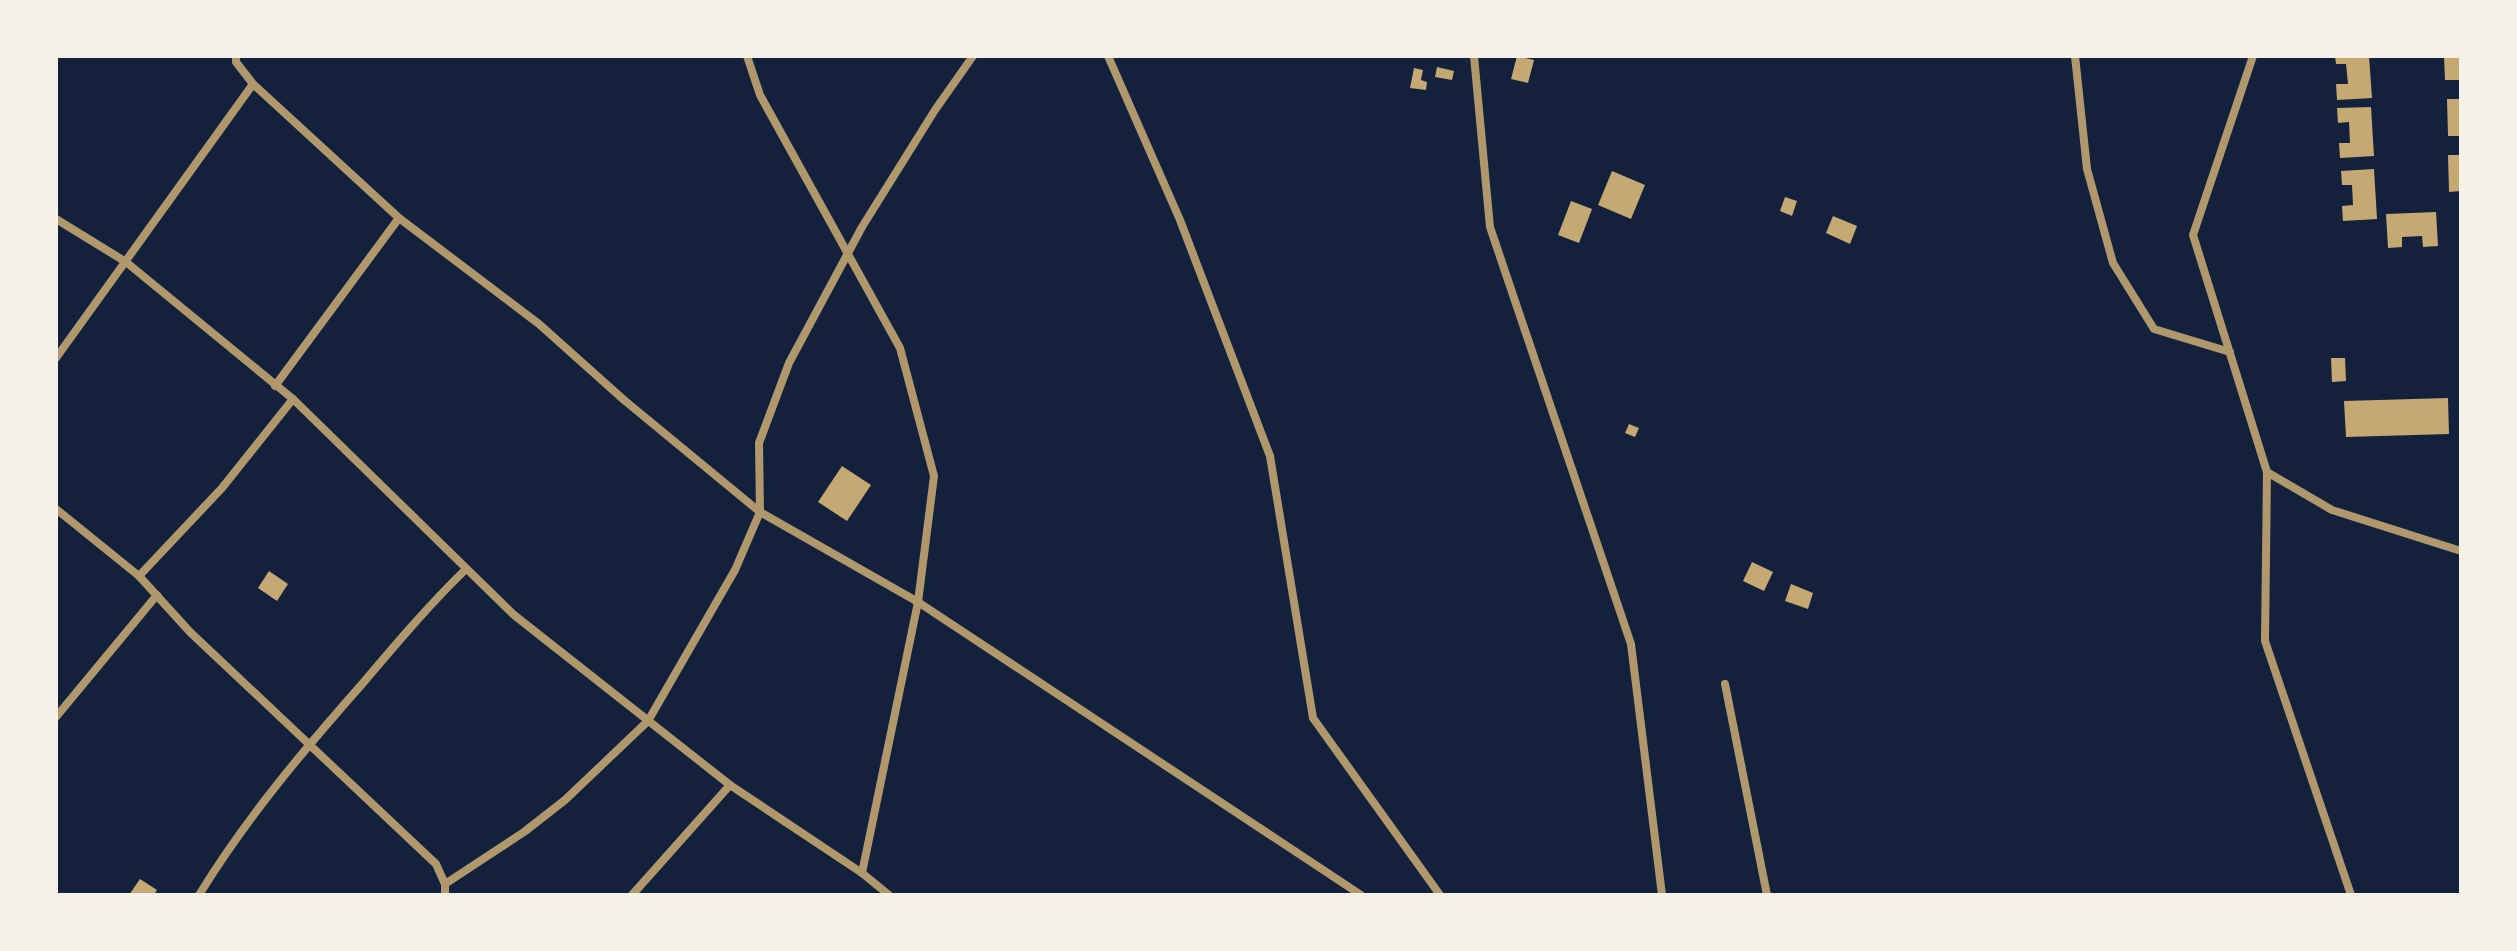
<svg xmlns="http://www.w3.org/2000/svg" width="2517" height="951" font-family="Ubuntu,sans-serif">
  <rect width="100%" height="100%" fill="#14213d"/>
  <!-- building -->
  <g fill="#c6a872">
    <path d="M1517,56l17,4 -6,23 -17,-4z"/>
    <path d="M2335,56h34l3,42 -35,2 -1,-16h12l-2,-20h-10z"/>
    <path d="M2444,56h17v24h-16z"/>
    <path d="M1437,67l17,4 -2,9 -17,-3z"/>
    <path d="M1414,68l9,2 -2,10 6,2 -1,8 -16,-2z"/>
    <path d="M2447,99h14v37h-13z"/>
    <path d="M2371,107l3,49 -34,2 -1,-15h11l-1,-21 -11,1 -1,-15z"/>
    <path d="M2448,155h13v36l-12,1z"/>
    <path d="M2374,169l3,50 -34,2 -1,-15 11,-1 -1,-20h-10l-1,-14z"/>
    <path d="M1612,171l33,14 -14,34 -33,-14z"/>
    <path d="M1785,197l12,4 -5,15 -12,-5z"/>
    <path d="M1571,201l21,8 -13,34 -21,-8z"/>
    <path d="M2436,212l2,34 -15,1 -1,-11 -20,1v10l-14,1 -2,-34z"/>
    <path d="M1833,216l24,10 -7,18 -24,-11z"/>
    <path d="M2331,358h14l1,23 -14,1z"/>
    <path d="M2448,398l1,36 -103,3 -2,-36z"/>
    <path d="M1629,424l10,4 -4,9 -10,-4z"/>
    <path d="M842,466l29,19 -24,36 -29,-19z"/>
    <path d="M1752,562l21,10 -9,19 -21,-10z"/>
    <path d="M269,571l19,13 -11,17 -19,-13z"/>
    <path d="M1791,584l22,9 -5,16 -23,-8z"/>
    <path d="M140,879l17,11 -3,5h-25z"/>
  </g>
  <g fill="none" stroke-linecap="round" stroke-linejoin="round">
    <!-- minor -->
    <g stroke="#b1986c" stroke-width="8">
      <path d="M236,56v6l17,22 146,134 140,106 85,76 136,112 158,90 443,293"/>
      <path d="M747,56l13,39 140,253 34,128 -16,126 -56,271"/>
      <path d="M1108,56l72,164 90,236 43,262 127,177"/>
      <path d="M1474,56l16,171 141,417 31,251"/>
      <path d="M2075,56l12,113 26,94 41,66 76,23"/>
      <path d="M2253,56l-60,179 74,237 -2,169 86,254"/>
      <path d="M56,219l70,43 167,137 221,216 216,170 132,88 27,22"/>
      <path d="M56,358l197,-274"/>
      <path d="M275,386l124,-168"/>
      <path d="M2267,472l65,38 129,41"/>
      <path d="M56,509l83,67 51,56 246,232 9,20v11"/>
      <path d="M139,576l83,-88 71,-89"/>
      <path d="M1725,684l42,211"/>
      <path d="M56,717l101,-122"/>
      <path d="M445,884l79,-52 41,-32 83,-79 87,-151 25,-58 -1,-69 30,-80 73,-136 73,-117 38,-54"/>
      <path d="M199,895c48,-78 104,-144 164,-212 33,-39 66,-78 102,-113"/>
      <path d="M632,895l98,-110"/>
    </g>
  </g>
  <!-- border -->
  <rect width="2517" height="951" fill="none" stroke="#f6f1e7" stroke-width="116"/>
</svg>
